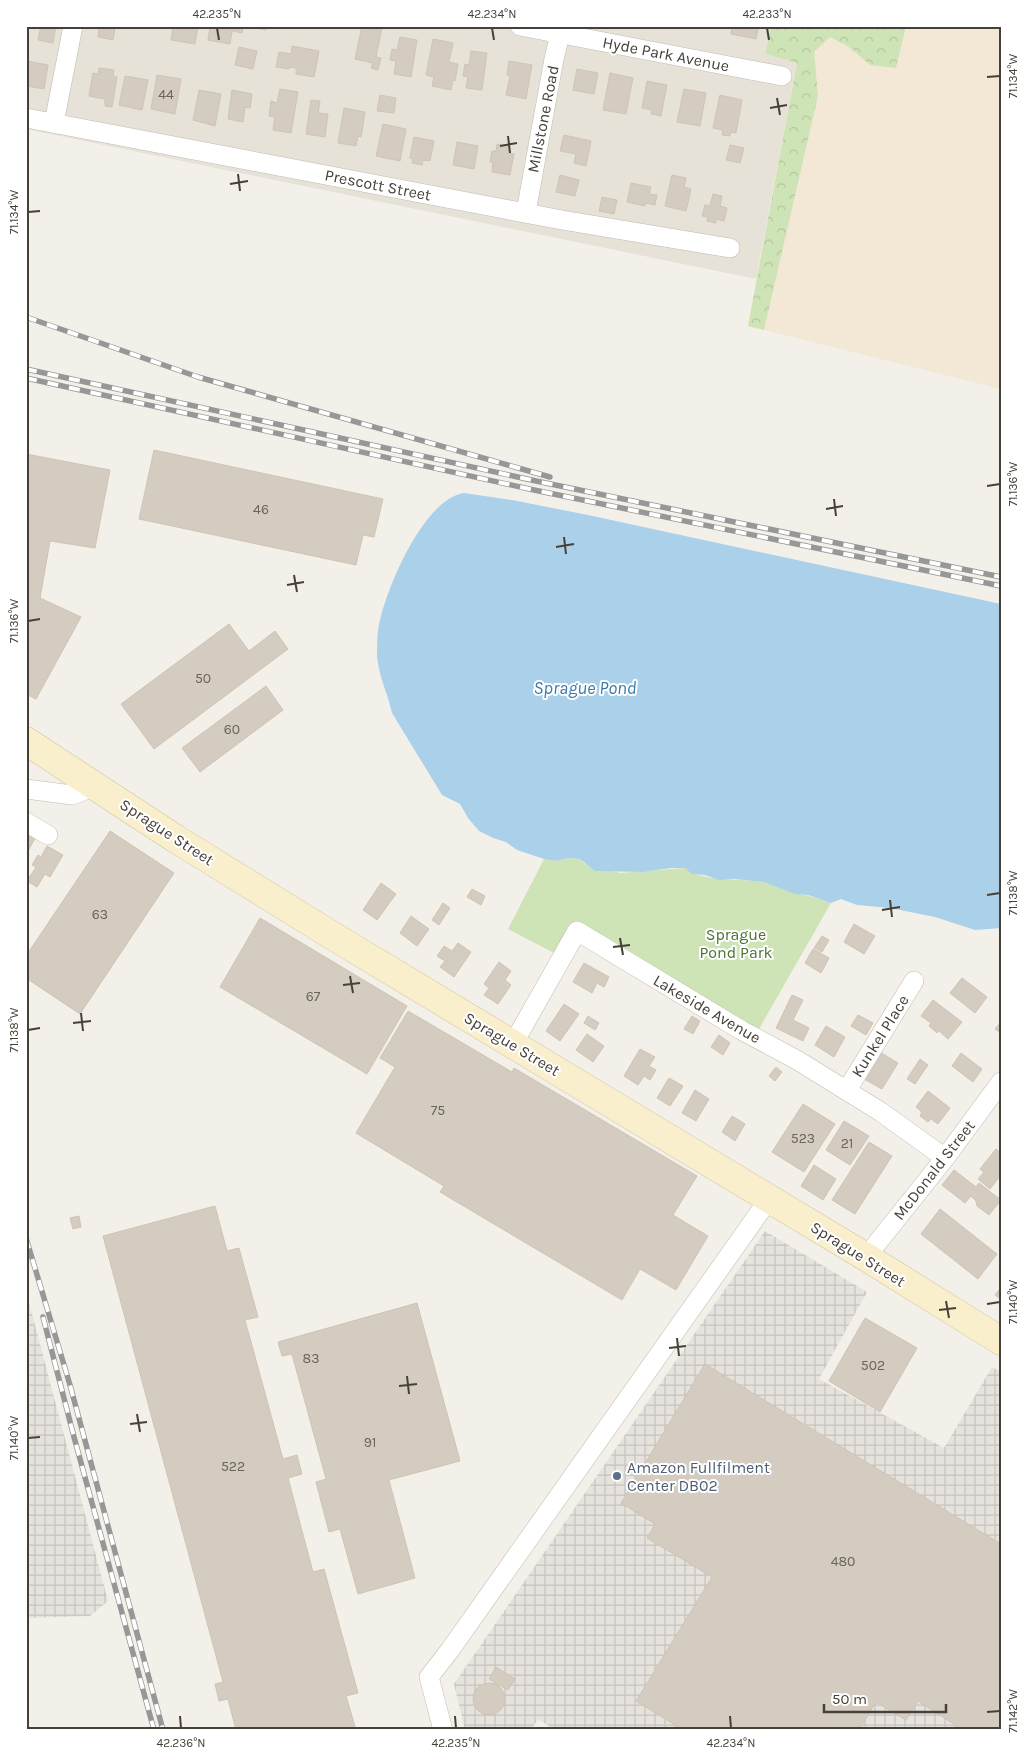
<svg xmlns="http://www.w3.org/2000/svg" width="1027" height="1756" font-family="Karla,sans-serif">
  <defs>
    <pattern id="industrial-grid" width="8" height="8" patternUnits="userSpaceOnUse" patternTransform="scale(1.25)"><rect width="8" height="8" fill="#e6e2de"/><path d="M0 4h8M4 0v8" fill="none" stroke="#c7c3bf"/></pattern>
    <pattern id="forest-crowns" width="20" height="18" patternUnits="userSpaceOnUse" patternTransform="scale(1.25)"><rect width="20" height="18" fill="#cfe4b6"/><path d="M2 6a3 3 0 1 1 6 0M12 15a3 3 0 1 1 6 0" fill="none" stroke="#b3c59d"/></pattern>
  </defs>
  <rect width="100%" height="100%" fill="#f3f0e9"/>
  <!-- residential -->
  <path fill="#e7e2d8" d="M26,26h745l-6,28 32,8 -41,217 -730,-150z"/>
  <!-- commercial -->
  <path fill="#f3e7d6" d="M771,26h230v363l-253,-63 49,-263 -32,-9z"/>
  <!-- industrial -->
  <g fill="url(#industrial-grid)">
    <path d="M765,1231l102,61 -48,87 125,69 48,-81 9,5v358h-446l-17,-11 -7,11h-66l-11,-46z"/>
    <path d="M26,1291l82,310 -18,15 -64,2z"/>
  </g>
  <!-- forest -->
  <path fill="url(#forest-crowns)" d="M771,26h135l-10,42 -26,-3 -21,-18 -19,-10 -16,15 4,44 -54,234 -16,-4 49,-263 -32,-9z"/>
  <!-- park -->
  <path fill="#cfe4b6" d="M569,858l11,1 5,5 35,9 65,-5c20,15 55,10 79,14 10,2 20,8 30,11 5,2 10,1 15,3 8,2 15,5 22,7l-72,126 -184,-107 -19,32 -48,-25 36,-70 11,2z"/>
  <!-- water -->
  <path fill="#abd0ea" d="M464,493l48,7 76,15 413,89v324l-26,2 -40,-13 -45,-9 -33,-3 -16,-6 -10,4 -23,-8 -13,-1 -31,-12 -30,-3 -15,1 -14,-5 -13,-1 -7,-6h-14l-29,4 -47,-1 -15,-12 -11,-1 -14,3 -11,-2 -27,-9 -11,-8 -13,-4 -14,-7 -11,-13 -8,-14 -18,-9 -50,-82c-4,-19 -13,-36 -15,-56 0,-8 0,-18 1,-27 6,-38 45,-131 86,-137z"/>
  <!-- building -->
  <g fill="#d4ccc0" stroke="#cec4b3">
    <path d="M41,26h15l-3,17 -15,-3z"/>
    <path d="M99,26l16,2 -2,12 -15,-3z"/>
    <path d="M173,26h25l-3,18 -24,-4z"/>
    <path d="M210,26h23l-3,18 -22,-4z"/>
    <path d="M234,26h9l-1,7 -9,-2z"/>
    <path d="M247,26h20l-1,4z"/>
    <path d="M362,26l20,1 -6,30 5,1 -3,12 -7,-2 2,-5 -18,-4z"/>
    <path d="M732,26h27l-3,13 -25,-5z"/>
    <path d="M400,37l17,3 -6,37 -17,-3 2,-13 -6,-1 2,-11 5,1z"/>
    <path d="M433,39l20,4 -4,19 9,2 -3,17 -2,-1 -2,10 -19,-4 2,-9 -8,-2z"/>
    <path d="M292,46l27,5 -5,26 -18,-3v-6l-6,-1 -1,2 -13,-2 3,-15 12,2z"/>
    <path d="M239,47l18,4 -4,18 -18,-4z"/>
    <path d="M471,51l16,2 -5,37 -16,-2 2,-11 -5,-1 2,-12 4,1z"/>
    <path d="M27,61l21,4 -4,24 -18,-3z"/>
    <path d="M509,61l23,4 -6,34 -20,-4 4,-19 -3,-1z"/>
    <path d="M99,68l15,2 -1,6 4,1 -5,30 -7,-1v-7l-16,-3 4,-23 5,1z"/>
    <path d="M577,69l21,4 -4,21 -21,-4z"/>
    <path d="M610,73l23,5 -7,36 -23,-4z"/>
    <path d="M157,75l24,4 -6,35 -24,-5z"/>
    <path d="M125,76l23,4 -6,30 -23,-5z"/>
    <path d="M647,81l20,4 -6,31 -10,-2 1,-4 -10,-2z"/>
    <path d="M280,89l18,3 -7,41 -18,-3 2,-13 -6,-1 2,-15 6,2z"/>
    <path d="M684,89l22,4 -6,33 -23,-4z"/>
    <path d="M199,90l22,4 -6,32 -22,-6z"/>
    <path d="M232,90l20,4 -2,14 -5,-1 -2,15 -15,-3z"/>
    <path d="M380,95l16,3 -2,15 -17,-2z"/>
    <path d="M720,95l22,5 -6,33 -5,-1 -1,4 -8,-1 1,-5 -10,-2z"/>
    <path d="M311,100l9,1 -2,12 10,1 -3,23 -19,-3z"/>
    <path d="M344,108l21,4 -4,25 -3,-1 -2,10 -18,-3z"/>
    <path d="M383,124l23,5 -6,32 -24,-5z"/>
    <path d="M564,135l27,6 -5,25 -12,-3 2,-9 -16,-3z"/>
    <path d="M414,137l20,4 -4,20 -7,-1 -1,5 -10,-2 1,-4 -3,-1z"/>
    <path d="M457,142l21,4 -4,23 -21,-4z"/>
    <path d="M497,144l12,2 -1,7 6,1 -4,21 -18,-3 1,-10h-3l2,-11h4z"/>
    <path d="M730,145l14,3 -4,15 -14,-3z"/>
    <path d="M560,175l19,5 -4,16 -19,-4z"/>
    <path d="M672,175l14,3 -2,9 7,2 -5,22 -21,-5z"/>
    <path d="M631,183l20,4 -2,7 8,1 -2,10 -9,-2 -1,3 -18,-4z"/>
    <path d="M713,194l9,2 -2,10 7,2 -3,13 -8,-2v4l-9,-2 1,-4 -6,-1 3,-11 5,1z"/>
    <path d="M602,197l15,3 -3,14 -15,-3z"/>
    <path d="M154,450l229,49 -9,38 -11,-2 -7,30 -217,-46z"/>
    <path d="M26,454l84,16 -15,78 -45,-7 -10,57 41,19 -45,82 -10,-5z"/>
    <path d="M229,624l20,27 26,-20 13,18 -134,100 -33,-45z"/>
    <path d="M266,686l17,24 -83,62 -18,-24z"/>
    <path d="M110,831l64,42 -94,141 -54,-36v-22z"/>
    <path d="M26,833l9,5 -8,15 2,1 -3,5z"/>
    <path d="M47,846l16,9 -13,22 -5,-3 -8,13 -10,-6 9,-14 -4,-2 6,-10 3,2z"/>
    <path d="M381,883l15,11 -19,26 -14,-10z"/>
    <path d="M472,889l13,7 -4,9 -14,-8z"/>
    <path d="M443,903l7,5 -11,17 -7,-5z"/>
    <path d="M411,916l18,13 -12,17 -17,-13z"/>
    <path d="M260,918l147,88 -40,68 -147,-87z"/>
    <path d="M854,924l21,12 -11,18 -20,-12z"/>
    <path d="M822,936l7,4 -7,12 -8,-4z"/>
    <path d="M458,943l13,9 -17,25 -14,-10 5,-6 -8,-5 7,-10 8,5z"/>
    <path d="M813,949l16,9 -8,15 -16,-10z"/>
    <path d="M499,962l12,9 -6,9 6,5 -13,19 -14,-9 5,-7 -5,-4z"/>
    <path d="M584,963l25,14 -5,10 -7,-4 -5,10 -19,-11z"/>
    <path d="M962,978l25,19 -12,16 -25,-20z"/>
    <path d="M792,995l11,5 -10,20 16,8 -6,13 -27,-13z"/>
    <path d="M933,1000l29,22 -14,17 -10,-9 -1,3 -8,-7 2,-3 -10,-7z"/>
    <path d="M564,1004l15,10 -19,27 -14,-10z"/>
    <path d="M408,1011l104,61 2,-4 183,108 -24,39 35,21 -32,54 -36,-21 -18,31 -182,-108 4,-6 -88,-53 39,-66 -15,-9z"/>
    <path d="M858,1015l15,8 -7,12 -15,-9z"/>
    <path d="M588,1016l11,7 -4,7 -11,-7z"/>
    <path d="M692,1016l8,5 -7,13 -9,-5z"/>
    <path d="M1001,1022v11l-6,-4z"/>
    <path d="M826,1026l19,11 -11,20 -19,-12z"/>
    <path d="M587,1034l17,12 -11,16 -17,-12z"/>
    <path d="M719,1035l11,8 -7,12 -12,-8z"/>
    <path d="M640,1049l15,8 -6,9 7,4 -6,10 -6,-4 -6,9 -14,-9z"/>
    <path d="M880,1052l18,11 -16,26 -18,-10z"/>
    <path d="M961,1053l21,16 -9,13 -21,-16z"/>
    <path d="M920,1059l8,6 -13,19 -8,-5z"/>
    <path d="M776,1067l6,5 -7,9 -6,-5z"/>
    <path d="M669,1078l14,8 -13,20 -13,-8z"/>
    <path d="M695,1090l14,9 -13,22 -14,-8z"/>
    <path d="M928,1091l22,17 -12,16 -7,-5 -3,3 -8,-6 2,-4 -6,-5z"/>
    <path d="M803,1104l32,20 -31,48 -32,-20z"/>
    <path d="M732,1116l13,8 -10,17 -13,-9z"/>
    <path d="M844,1121l25,15 -19,29 -24,-15z"/>
    <path d="M869,1142l23,14 -37,58 -23,-14z"/>
    <path d="M996,1149l5,4v22l-11,14 -12,-10 6,-7 -4,-3z"/>
    <path d="M814,1165l22,14 -13,21 -22,-14z"/>
    <path d="M954,1170l22,17 3,-4 22,17 -12,15 -12,-9 -1,-5 -5,-5 -6,7 -23,-18z"/>
    <path d="M215,1206l12,45 12,-3 19,69 -13,3 38,139 14,-4 5,19 -14,4 25,94 11,-3 34,124 -12,3 10,34h-120l-8,-31 -9,2 -4,-17 8,-2 -120,-446z"/>
    <path d="M940,1209l57,45 -19,25 -57,-45z"/>
    <path d="M79,1216l2,11 -8,2 -3,-11z"/>
    <path d="M1001,1287v12l-6,-4z"/>
    <path d="M417,1303l43,158 -71,19 26,98 -57,16 -18,-65 -11,3 -13,-50 10,-3 -34,-125 -10,2 -4,-14z"/>
    <path d="M865,1318l52,30 -37,64 -51,-31z"/>
    <path d="M705,1364l296,180v186h-38l-45,-29 -12,19 -30,-18 -17,28h-176l-47,-29 76,-124 -65,-39 8,-14 -34,-21z"/>
    <path d="M496,1667l19,12 -7,11 -19,-11z"/>
    <circle cx="489" cy="1699" r="16"/>
  </g>
  <g fill="none" stroke-linecap="round" stroke-linejoin="round">
    <!-- minor casing -->
    <g stroke="#c1bbaf" stroke-width="20">
      <g id="minor">
        <path d="M520,26l262,50"/>
        <path d="M26,118l536,102 168,28"/>
        <path d="M54,123l19,-97"/>
        <path d="M526,212l28,-153 8,-33"/>
        <path d="M26,789l46,6 24,-9"/>
        <path d="M26,822l22,13"/>
        <path d="M513,1044l64,-113 164,99 56,30 84,52 64,46"/>
        <path d="M847,1090l67,-109"/>
        <path d="M866,1257l79,-99 56,-76"/>
        <path d="M443,1730l-14,-53 21,-27 319,-451"/>
      </g>
    </g>
    <!-- secondary casing -->
    <g stroke="#cfc29c" stroke-width="29">
      <path id="secondary" d="M26,741l150,98 157,97 533,321 135,84"/>
    </g>
    <!-- minor -->
    <use href="#minor" stroke="#fff" stroke-width="19"/>
    <!-- secondary -->
    <use href="#secondary" stroke="#faefcc" stroke-width="28"/>
    <!-- rail casing -->
    <g stroke="#979797" stroke-width="5.5">
      <g id="rail">
        <path d="M26,317l172,60 352,100"/>
        <path d="M26,369l510,112 465,96"/>
        <path d="M26,378l508,112 467,96"/>
        <path d="M26,1238l44,147 93,345"/>
        <path d="M43,1317l31,120 80,293"/>
      </g>
    </g>
    <!-- rail -->
    <use href="#rail" stroke="#fff" stroke-width="4" stroke-dasharray="11" stroke-linecap="butt"/>
  </g>
  <!-- ticks -->
  <path fill="none" stroke="#464138" stroke-width="2" d="M217,28l2,12M492,28l2,12M767,28l2,12M987,77l13,-1M777,98l3,17M770,108l17,-3M508,136l2,17M500,146l17,-3M238,174l2,17M230,184l18,-3M28,212l12,-1M987,486l13,-2M834,499l2,17M826,509l17,-3M564,537l2,17M556,547l18,-3M294,575l3,17M287,585l17,-3M28,621l12,-2M987,895l13,-2M890,900l2,17M882,910l18,-3M620,938l3,17M613,947l17,-2M350,976l3,17M343,985l17,-2M81,1013l2,18M73,1023l18,-2M28,1030l12,-2M946,1301l3,17M987,1304l13,-2M939,1310l17,-2M677,1338l2,18M669,1348l17,-2M407,1376l2,18M399,1386l18,-2M137,1414l3,18M130,1424l17,-2M28,1438l12,-1M987,1712l13,-1M180,1716l1,12M455,1716l1,12M730,1716l1,12"/>
  <!-- markers -->
  <circle fill="#5c6f8a" stroke="#fff" stroke-width="2" cx="617" cy="1476" r="5"/>
  <g text-anchor="middle" dominant-baseline="central" stroke-width="4" stroke-linejoin="round" paint-order="stroke">
    <!-- number labels -->
    <g font-size="14" fill="#6a645a">
      <text x="166" y="94">44</text>
      <text x="261" y="509">46</text>
      <text x="203" y="678">50</text>
      <text x="232" y="729">60</text>
      <text x="100" y="914">63</text>
      <text x="313" y="996">67</text>
      <text x="438" y="1110">75</text>
      <text x="803" y="1138">523</text>
      <text x="847" y="1143">21</text>
      <text x="311" y="1358">83</text>
      <text x="873" y="1365">502</text>
      <text x="370" y="1442">91</text>
      <text x="233" y="1466">522</text>
      <text x="843" y="1561">480</text>
    </g>
    <!-- street labels -->
    <g font-size="16" fill="#464138" stroke="#fff">
      <text transform="translate(666 54) rotate(11)">Hyde Park Avenue</text>
      <text transform="translate(543 119) rotate(-79)">Millstone Road</text>
      <text transform="translate(378 185) rotate(11)">Prescott Street</text>
      <text transform="translate(167 832) rotate(33)">Sprague Street</text>
      <text transform="translate(707 1009) rotate(30)">Lakeside Avenue</text>
      <text transform="translate(880 1036) rotate(-58)">Kunkel Place</text>
      <text transform="translate(512 1044) rotate(31)">Sprague Street</text>
      <text transform="translate(934 1170) rotate(-52)">McDonald Street</text>
      <text transform="translate(858 1254) rotate(32)">Sprague Street</text>
    </g>
    <!-- park labels -->
    <g font-size="16" fill="#497330" stroke="#fff">
      <text x="736" y="934">Sprague<tspan x="736" dy="18">Pond Park</tspan></text>
    </g>
    <!-- service labels -->
    <g font-size="16" fill="#4e5e75" stroke="#fff" text-anchor="start">
      <text x="627" y="1467">Amazon Fullfilment<tspan x="627" dy="18">Center DB02</tspan></text>
    </g>
    <!-- water labels -->
    <g font-size="18" font-style="italic" fill="#3a7aa9" stroke="#fff">
      <text x="585" y="688">Sprague Pond</text>
    </g>
  </g>
  <!-- border -->
  <rect width="1027" height="1756" fill="none" stroke="#ffffff" stroke-width="55"/>
  <!-- scale -->
  <path d="M824 1704v8h122v-8" fill="none" stroke="#464138" stroke-width="2.5"/>
  <text x="832" y="1704" font-size="15" fill="#464138" stroke="#ffffff" stroke-width="4" paint-order="stroke">50 m</text>
  <rect x="28" y="28" width="972" height="1700" fill="none" stroke="#464138" stroke-width="2"/>
  <g font-size="12" text-anchor="middle" fill="#464138">
    <text x="217" y="18">42.235°N</text>
    <text x="492" y="18">42.234°N</text>
    <text x="767" y="18">42.233°N</text>
    <text transform="translate(1013 76) rotate(-90)" y="4">71.134°W</text>
    <text transform="translate(14 212) rotate(-90)" y="4">71.134°W</text>
    <text transform="translate(1013 484) rotate(-90)" y="4">71.136°W</text>
    <text transform="translate(14 621) rotate(-90)" y="4">71.136°W</text>
    <text transform="translate(1013 893) rotate(-90)" y="4">71.138°W</text>
    <text transform="translate(14 1030) rotate(-90)" y="4">71.138°W</text>
    <text transform="translate(1013 1302) rotate(-90)" y="4">71.140°W</text>
    <text transform="translate(14 1438) rotate(-90)" y="4">71.140°W</text>
    <text transform="translate(1013 1711) rotate(-90)" y="4">71.142°W</text>
    <text x="181" y="1747">42.236°N</text>
    <text x="456" y="1747">42.235°N</text>
    <text x="731" y="1747">42.234°N</text>
  </g>
</svg>
